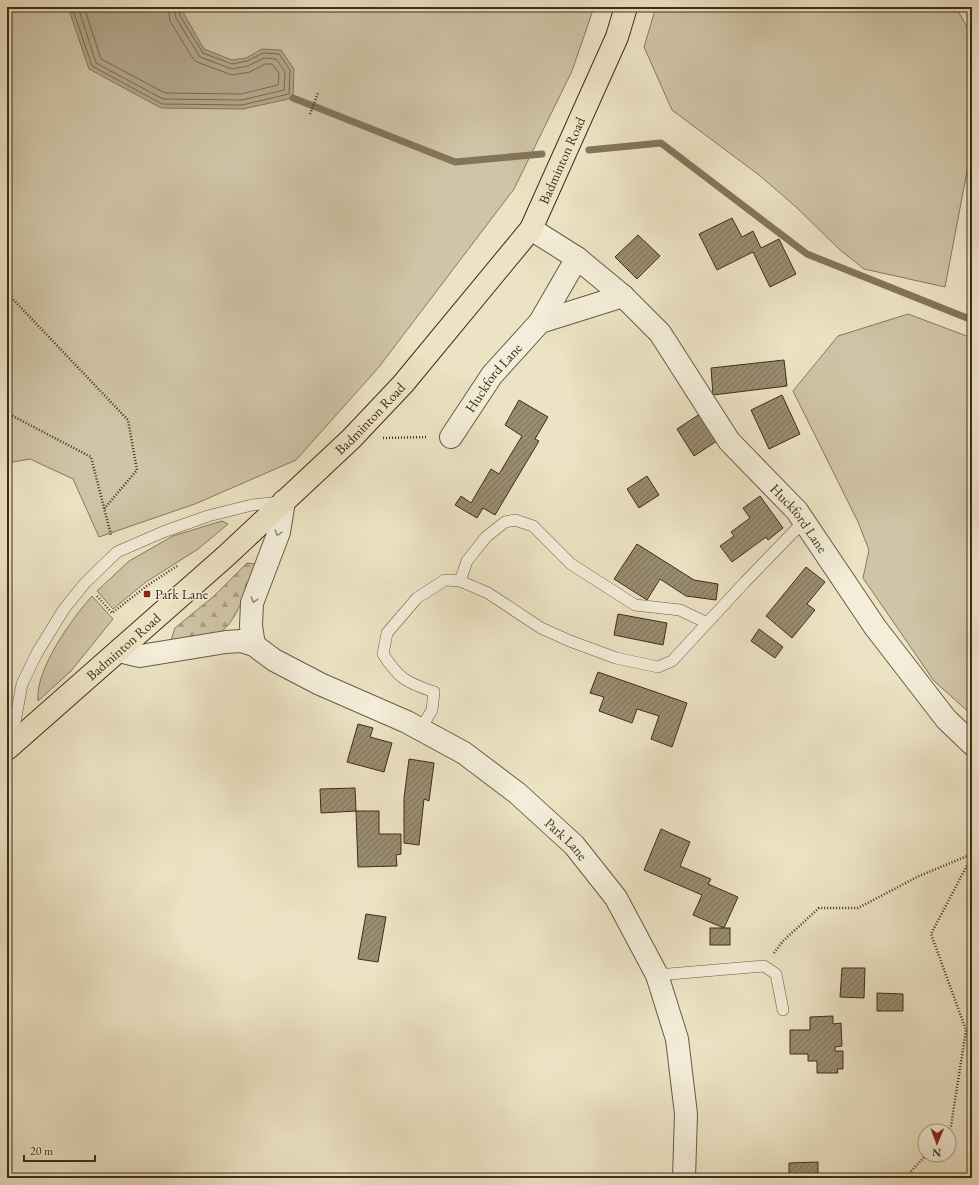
<svg xmlns="http://www.w3.org/2000/svg" width="979" height="1185" font-family="'EB Garamond',serif">
  <defs>
    <pattern id="forest-firs" width="22" height="20" patternUnits="userSpaceOnUse"><rect width="22" height="20" fill="#cfc4a6"/><path d="M5 1l3.5 6h-7zM16 11l3.5 6h-7z" fill="#a9a086"/></pattern>
    <pattern id="building-hatch" width="6" height="6" patternUnits="userSpaceOnUse"><rect width="6" height="6" fill="#998c70"/><path d="M-1 1l2-2M0 6l6-6M5 7l2-2" fill="none" stroke="#7e735b"/></pattern>
  </defs>
  <rect width="100%" height="100%" fill="#ece3c4"/>
  <filter id="stains"><feTurbulence type="fractalNoise" baseFrequency=".005" numOctaves="4"/><feColorMatrix values="0 0 0 0 .2 0 0 0 0 .09 0 0 0 0 .02 0 0 0 .5 -.17"/></filter>
  <radialGradient id="worn" r=".72"><stop offset=".6" stop-color="#630" stop-opacity="0"/><stop offset="1" stop-color="#630" stop-opacity=".3"/></radialGradient>
  <!-- green -->
  <g fill="#cfc4a6" stroke="#87795e">
    <path d="M7,7h587l-22,64 -58,118 -135,178 -83,93 -101,44 -96,33 -26,-58 -43,-20 -23,4z"/>
    <path d="M656,7h300l16,29v109l-27,142 -81,-18 -25,-20 -44,-43 -36,-31 -87,-65 -28,-63z"/>
    <path d="M908,314l64,24v377l-38,-34 -71,-103 6,-28 -11,-28 -65,-131 45,-55z"/>
    <path d="M222,521l6,3 -30,25 -52,33 -33,27 -16,-18 32,-30 44,-25z"/>
    <path d="M92,596l21,23 -42,52 -33,30c-3,-32 34,-82 54,-105z"/>
  </g>
  <!-- forest -->
  <path fill="url(#forest-firs)" stroke="#87795e" d="M247,563l10,1c-8,17 -20,59 -37,68 -9,5 -37,6 -49,8l4,-12 39,-32z"/>
  <!-- water -->
  <path fill="#b1a589" stroke="#83755b" d="M68,7h115l1,7 20,35 28,11 14,-2 16,-9 19,1 13,19 -1,29 -50,11 -82,-1 -72,-39z"/>
  <g fill="none" stroke-linecap="round" stroke-linejoin="round">
    <!-- shore -->
    <g stroke="#786a50" stroke-width="1">
      <path d="M72,7l20,59 70,38 80,1 47,-11 1,-24 -11,-16 -16,-1 -16,8 -15,3 -29,-11 -23,-37 -1,-9"/>
      <path d="M78,7l18,56 67,36 79,1 42,-10 1,-18 -9,-13 -12,-1 -16,8 -16,3 -32,-12 -24,-39 -2,-11"/>
      <path d="M84,7l17,52 64,34 76,1 37,-9 1,-12 -7,-9h-7l-15,8 -18,3 -35,-13 -5,-5 -22,-36 -2,-14"/>
    </g>
    <!-- stream -->
    <g stroke="#83755b" stroke-width="7">
      <path d="M293,98l162,64 87,-8"/>
      <path d="M589,150l72,-7 146,111 165,66"/>
    </g>
  </g>
  <!-- building -->
  <g fill="url(#building-hatch)" stroke="#3f2e16">
    <path d="M732,218l10,19 11,-6 8,17 18,-9 17,35 -26,13 -17,-35 -36,18 -18,-36z"/>
    <path d="M638,235l22,21 -23,23 -22,-22z"/>
    <path d="M784,360l3,26 -74,9 -2,-27z"/>
    <path d="M782,395l18,39 -31,15 -18,-39z"/>
    <path d="M519,400l29,17 -13,22 4,2 -44,74 -12,-7 -6,10 -22,-13 6,-9 10,7 20,-34 8,5 23,-38 -17,-11z"/>
    <path d="M703,412l17,27 -26,17 -17,-27z"/>
    <path d="M647,476l12,19 -20,13 -12,-19z"/>
    <path d="M760,496l23,32 -15,12 -2,-3 -34,25 -12,-16 14,-10 -3,-4 19,-14 -7,-10z"/>
    <path d="M637,544l57,36 24,4 -2,16 -30,-4 -26,-17 -13,21 -33,-21z"/>
    <path d="M806,567l19,15 -18,22 8,6 -23,28 -26,-22z"/>
    <path d="M618,614l49,9 -4,22 -49,-10z"/>
    <path d="M759,629l24,18 -8,11 -24,-17z"/>
    <path d="M598,672l89,31 -15,44 -21,-8 8,-23 -22,-7 -5,14 -33,-12 5,-14 -14,-4z"/>
    <path d="M358,724l15,4 -3,9 22,6 -8,29 -37,-10z"/>
    <path d="M409,759l25,4 -5,38 -5,-2 -5,46 -15,-2v-45z"/>
    <path d="M355,788l1,23 -35,2 -1,-24z"/>
    <path d="M356,811h23v23h22v20l-5,1 1,11 -39,1z"/>
    <path d="M661,829l29,13 -10,24 31,13 -3,5 30,13 -14,31 -31,-13 9,-20 -58,-25z"/>
    <path d="M366,914l20,3 -8,45 -20,-3z"/>
    <rect x="710" y="928" width="20" height="17"/>
    <path d="M842,968h23l-1,30 -24,-1z"/>
    <path d="M877,993l26,1v17h-26z"/>
    <path d="M833,1016v8l8,-1 1,23 -7,1v4h8v18h-6l1,4h-21v-12h-9v-7h-18v-24h20v-13z"/>
    <path d="M818,1162v16h-29v-15z"/>
  </g>
  <g fill="none" stroke-linecap="round" stroke-linejoin="round">
    <!-- service casing -->
    <g stroke="#6a5b42" stroke-width="12">
      <g id="service">
        <path d="M460,581l7,-20 19,-24 19,-15 10,-2 18,6 38,38 64,41 45,5 27,13"/>
        <path d="M420,730l12,-20 2,-18c-28,-10 -35,-13 -51,-38l4,-21 30,-35 28,-18 15,1 28,12 53,35 29,13 46,17 42,9 14,-6 73,-79 59,-61"/>
        <path d="M11,744l11,-60 15,-31 27,-44 21,-26 32,-31 46,-20 45,-16 44,-11 29,-3"/>
        <path d="M657,975l107,-9 12,8 7,36"/>
      </g>
    </g>
    <!-- minor casing -->
    <g stroke="#6a5b42" stroke-width="24">
      <g id="minor">
        <path id="s1" d="M531,229l46,29 46,38 37,37 69,108 68,70 78,116 71,92 26,25"/>
        <path d="M540,322l83,-26"/>
        <path id="s2" d="M451,437l41,-62 48,-53 37,-64"/>
        <path d="M254,645l-3,-19 1,-23 27,-71 5,-31"/>
        <path id="s3" d="M119,651l21,5 86,-14 15,-1 13,4 20,15 46,24 87,38 57,31 53,40 57,52 42,53 41,77 20,64 9,75 -2,64"/>
      </g>
    </g>
    <!-- primary casing -->
    <g stroke="#3f2e16" stroke-width="24">
      <g id="primary">
        <path id="s4" d="M7,749l219,-193 125,-117 52,-55 128,-155 86,-192 9,-30"/>
      </g>
    </g>
    <!-- path -->
    <g stroke="#3f2e16" stroke-width="2.5" stroke-dasharray="1 2" stroke-linecap="butt">
      <path d="M310,114l8,-21"/>
      <path d="M7,293l121,127 9,50 -33,39"/>
      <path d="M7,413l84,44 20,78"/>
      <path d="M383,438l45,-1"/>
      <path d="M97,596l15,17 36,-28 29,-19"/>
      <path d="M774,953l9,-12 36,-33h39l61,-32 53,-22"/>
      <path d="M947,1131l4,-5 15,-96 -35,-96 41,-78"/>
      <path d="M905,1178l21,-23"/>
    </g>
    <!-- service -->
    <use href="#service" stroke="#f3edd9" stroke-width="11"/>
    <!-- minor -->
    <use href="#minor" stroke="#f3edd9" stroke-width="22"/>
    <!-- primary -->
    <use href="#primary" stroke="#ece3c4" stroke-width="22"/>
  </g>
  <!-- one-way arrows -->
  <defs><path id="oneway-chevron" d="M-2-3.5L2.5 0L-2 3.5" fill="none" stroke-width="1.6" stroke-linecap="round" stroke-linejoin="round"/></defs>
  <g stroke="#998e78">
    <use href="#oneway-chevron" transform="translate(278 533) rotate(106)"/>
    <use href="#oneway-chevron" transform="translate(254 600) rotate(107)"/>
  </g>
  <!-- markers -->
  <rect fill="#8f2418" stroke="#f3edd9" stroke-width="1.5" x="143" y="590" width="8" height="8" rx="2"/>
  <g text-anchor="middle" dominant-baseline="central" stroke-width="3" stroke-linejoin="round" paint-order="stroke">
    <!-- street labels -->
    <g font-size="14" fill="#3f2e16" stroke="#f3edd9">
      <text stroke="none"><textPath href="#s4" startOffset="815">Badminton Road</textPath></text>
      <text stroke="none"><textPath href="#s2" startOffset="73">Huckford Lane</textPath></text>
      <text stroke="none"><textPath href="#s4" startOffset="491">Badminton Road</textPath></text>
      <text stroke="none"><textPath href="#s1" startOffset="399">Huckford Lane</textPath></text>
      <text stroke="none"><textPath href="#s4" startOffset="155">Badminton Road</textPath></text>
      <text stroke="none"><textPath href="#s3" startOffset="508">Park Lane</textPath></text>
    </g>
    <!-- poi labels -->
    <g font-size="14" fill="#3f2e16" stroke="#f3edd9" text-anchor="start">
      <text x="155" y="594">Park Lane</text>
    </g>
  </g>
  <!-- margin -->
  <rect width="979" height="1185" fill="none" stroke="#ece3c4" stroke-width="24"/>
  <rect x="8" y="8" width="963" height="1169" fill="none" stroke="#3f2e16" stroke-width="2"/>
  <rect x="12" y="12" width="955" height="1161" fill="none" stroke="#3f2e16"/>
  <!-- north arrow -->
  <g transform="translate(937 1143) rotate(181)"><circle r="19" fill="#f3edd9" stroke="#aba18b"/>
  <path d="M0-3L7 15L0 10L-7 15Z" fill="#8f2418"/>
  <text y="-6" font-size="11" font-weight="bold" text-anchor="middle" fill="#3f2e16">N</text>
  </g>
  <!-- scale -->
  <path d="M24 1155v6h71v-6" fill="none" stroke="#3f2e16" stroke-width="2"/>
  <text x="30" y="1155" font-size="12" fill="#3f2e16" stroke="#f3edd9" stroke-width="3" paint-order="stroke">20 m</text>
  <rect width="100%" height="100%" filter="url(#stains)"/>
  <rect width="100%" height="100%" fill="url(#worn)"/>
</svg>
